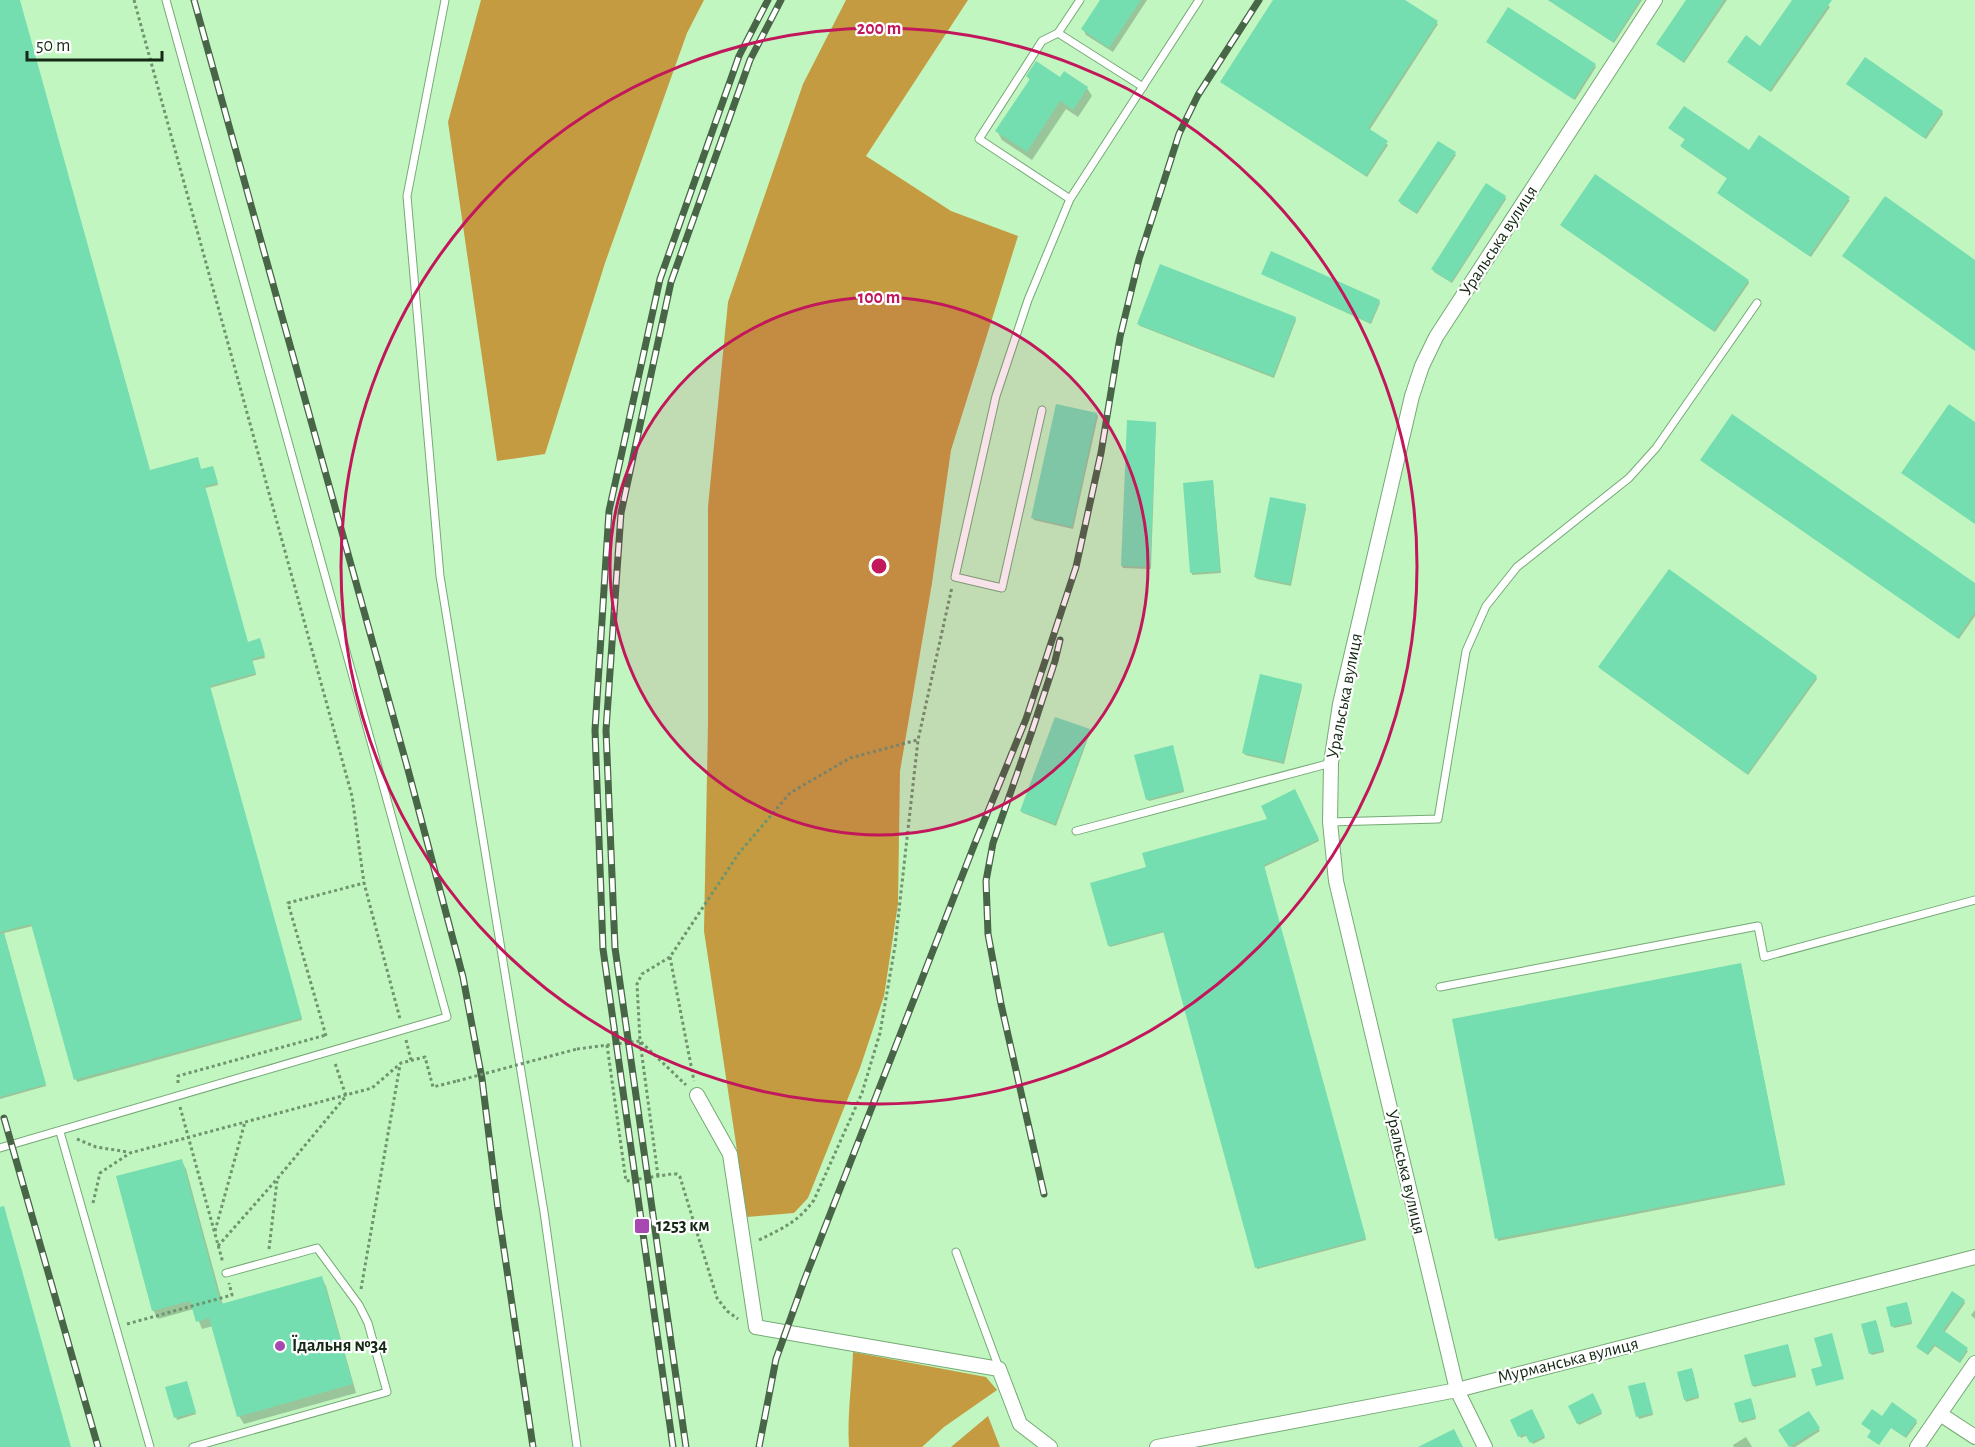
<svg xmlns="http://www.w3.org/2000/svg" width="1975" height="1447" font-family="'Alegreya Sans',sans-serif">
  <rect width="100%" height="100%" fill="#c1f6c0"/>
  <!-- forest -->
  <g fill="#c49b40">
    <path d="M481,0h223l-17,33 -82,230 -60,191 -48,7 -49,-339z"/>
    <path d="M846,0h122l-102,156 85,55 67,25 -67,214 -19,133 -32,188 -2,133 -14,92 -24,72 -52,130 -14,15 -47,4 -43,-286 4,-207v-217l20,-205 75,-218z"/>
    <path d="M853,1352l133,25 11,13 -53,37 -22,20h-73c-2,-32 3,-63 4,-95z"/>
    <path d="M988,1416l12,31h-49z"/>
  </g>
  <!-- shadow -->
  <g fill="#0003">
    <path d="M0,0h19l131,471 64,-1 4,15 -13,3 42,155 14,-1 4,16 -13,3 4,14 -46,13 92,332 -225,62 -44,-156 -29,7 42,153 -46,13z"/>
    <path d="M1102,0h45l-34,52 -27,-17 -3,-6z"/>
    <path d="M1275,0h127l36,24 -69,107 19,14 -21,32 -146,-95z"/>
    <path d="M1548,0h94l-28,43z"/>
    <path d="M1688,0h39l-43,63 -26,-19z"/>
    <path d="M1793,0h29l8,7 -59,85 -41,-28 30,-16z"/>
    <path d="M1487,42l107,23 2,2 -21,33z"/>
    <path d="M1028,76l32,4 27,8 5,8 -14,21 -12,-8 -34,51 -30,-20 -5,-9 33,-50z"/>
    <path d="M1848,84l94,28 1,2 -17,25z"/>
    <path d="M1671,130l78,23 101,47 -39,57 -91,-62 8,-16 -45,-31 -1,-2 4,-6z"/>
    <path d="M1454,153l2,2 -39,59 -16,-10 -1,-2z"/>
    <path d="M1505,197l1,2 -54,84 -18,-11 -1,-3z"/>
    <path d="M1563,227l185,54 1,2 -34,49z"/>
    <path d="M1262,274l117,27 1,2 -9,21z"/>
    <path d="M1295,318l1,2 -22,58 -134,-52 -2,-2z"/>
    <path d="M1097,414l1,2 -25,113 -39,-9 -1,-2z"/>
    <path d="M1156,423l-5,146 -28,-1 -1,-2z"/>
    <path d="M1703,462l272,123v31l-16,23z"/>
    <path d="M1213,482l8,91 -29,2 -8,-91z"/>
    <path d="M1305,506l1,2 -15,78 -34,-7 -1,-2z"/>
    <path d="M1601,669l215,8 1,2 -69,96z"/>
    <path d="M1301,685l1,2 -18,77 -39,-9 -1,-2z"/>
    <path d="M1089,731l1,2 -34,93 -33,-13 -2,-2z"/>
    <path d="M1173,749l11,43 -35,9 -2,-2z"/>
    <path d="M1295,793l24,48 -55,26 102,373 -109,29 -92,-337 -55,15 -1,-2 39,-76 121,-49z"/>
    <path d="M1741,964l44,221 -287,56 -44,-221z"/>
    <path d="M181,1160l5,9 37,136 98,-28 5,9 30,107 -112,31 -5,-8 -26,-90 -11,3 -8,-20 -36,10 -5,-9z"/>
    <path d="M1964,1301l1,2 -21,30 24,18 -8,12 -25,-17 -7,9 -9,-6 -1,-2z"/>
    <path d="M1908,1306l4,18 -18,4 -1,-2z"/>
    <path d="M1975,1310v9l-4,-4z"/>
    <path d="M1877,1324l7,28 -12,3 -2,-2z"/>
    <path d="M1788,1347l8,30 -42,10 -1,-2z"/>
    <path d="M1693,1372l6,26 -13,4 -8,-29z"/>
    <path d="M187,1385l9,29 -19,6 -10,-32z"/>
    <path d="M1645,1386l8,29 -14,4 -9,-31z"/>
    <path d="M1592,1395l10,19 -23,11 -9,-19z"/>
    <path d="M1752,1402l4,17 -14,4 -2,-2z"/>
    <path d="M1531,1411l14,27 -12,6 -5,-9 -7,3 -9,-17z"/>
    <path d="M1808,1413l12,18 -25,16h-4l-11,-16z"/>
    <path d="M1883,1419l33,2 1,2 -11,15 -20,-14z"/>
    <path d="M1746,1437l6,10h-18l-1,-2z"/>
  </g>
  <!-- building -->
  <g fill="#75deb1">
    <path d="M0,0h20l130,470 48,-13 3,12 12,-3 5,17 -13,3 43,156 12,-4 5,17 -13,4 4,14 -46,13 92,332 -228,62 -43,-156 -31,8z"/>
    <path d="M1100,0h41l-32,48 -28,-19z"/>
    <path d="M1273,0h132l33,21 -70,107 20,13 -22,35 -146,-94z"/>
    <path d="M1548,0h92l-27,42z"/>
    <path d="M1686,0h38l-41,62 -27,-18z"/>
    <path d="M1792,0h40l-63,91 -42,-29 19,-27 14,11z"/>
    <path d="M1508,7l88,57 -23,35 -87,-57z"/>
    <path d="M1865,57l78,54 -19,27 -78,-54z"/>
    <path d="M1036,61l24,16 4,-6 24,16 -15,23 -13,-9 -33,51 -32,-21 35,-52 -4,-3z"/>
    <path d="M1684,106l65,44 10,-15 91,62 -41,59 -92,-63 10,-15 -47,-32 5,-7 -17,-11z"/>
    <path d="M1438,141l18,11 -40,61 -18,-12z"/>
    <path d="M1595,174l154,106 -36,51 -153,-106z"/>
    <path d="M1486,183l20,13 -55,86 -20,-13z"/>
    <path d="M1885,196l90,64v91l-133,-95z"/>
    <path d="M1271,251l109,49 -10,23 -109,-49z"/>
    <path d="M1160,264l136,53 -23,59 -136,-52z"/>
    <path d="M1056,404l41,9 -25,114 -41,-9z"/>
    <path d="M1949,404l26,18v102l-74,-51z"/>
    <path d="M1732,414l243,169v29l-18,26 -257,-178z"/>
    <path d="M1127,420l29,2 -6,145 -29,-1z"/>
    <path d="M1213,480l7,91 -30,2 -7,-90z"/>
    <path d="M1270,497l36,7 -16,80 -36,-7z"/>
    <path d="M1669,569l148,107 -70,98 -149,-107z"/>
    <path d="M1260,674l42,10 -19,78 -41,-9z"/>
    <path d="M1055,717l35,12 -35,95 -35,-13z"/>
    <path d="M1173,745l11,45 -38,10 -12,-45z"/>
    <path d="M1295,789l24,50 -55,26 102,373 -111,30 -92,-337 -55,15 -18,-63 56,-16 -4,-14 125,-34 -6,-13z"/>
    <path d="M4,933l42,151 -46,13v-163z"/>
    <path d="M1741,963l44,220 -290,56 -43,-220z"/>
    <path d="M182,1159l39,145 101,-28 31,108 -116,33 -28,-99 -13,4 -6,-21 -38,10 -36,-135z"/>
    <path d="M4,1206l67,241h-71v-240z"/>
    <path d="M1952,1291l13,9 -22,30 25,18 -9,14 -25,-18 -7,10 -11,-7z"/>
    <path d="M1907,1302l5,20 -21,5 -5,-20z"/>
    <path d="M1876,1320l8,30 -15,4 -8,-30z"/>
    <path d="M1832,1333l12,46 -28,7 -5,-17 11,-3 -8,-28z"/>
    <path d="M1788,1344l8,31 -44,11 -8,-31z"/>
    <path d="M1692,1368l7,28 -15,4 -7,-28z"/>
    <path d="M187,1381l9,31 -22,6 -9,-31z"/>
    <path d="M1645,1382l8,31 -17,4 -8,-31z"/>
    <path d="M1593,1393l9,19 -25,12 -9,-18z"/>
    <path d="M1751,1398l5,19 -17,5 -5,-19z"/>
    <path d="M1892,1402l25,18 -12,17 -14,-9 -12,17 -12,-8 4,-6 -10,-7 11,-15 10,7z"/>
    <path d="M1532,1409l13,27 -15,7 -5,-9 -7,3 -8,-17z"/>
    <path d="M1809,1411l11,17 -31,19 -11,-17z"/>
    <path d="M1454,1429l9,18h-45z"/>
  </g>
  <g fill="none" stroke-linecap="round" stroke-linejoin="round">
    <!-- lane casing -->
    <g stroke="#76a976" stroke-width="9">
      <g id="lane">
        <path d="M445,0l-38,196 33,380 104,636 33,235"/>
        <path d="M1058,33l85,54"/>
        <path d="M1070,199l-91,-60 63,-98 16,-8 22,-33"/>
        <path d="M1042,410l-40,178 -47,-11 41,-181 32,-96 42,-101 129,-199"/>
        <path d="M1330,822l108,-3 28,-168 20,-45 31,-39 112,-89 27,-30 101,-145"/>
        <path d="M1076,831l255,-68"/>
        <path d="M1440,987l318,-61 6,31 211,-57"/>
        <path d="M60,1132l90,315"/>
        <path d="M0,1148l447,-131 -281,-1017"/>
        <path d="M956,1252l43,116"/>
        <path d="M193,1447l194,-55 -19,-69 -9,-18 -42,-57 -91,25"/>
      </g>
    </g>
    <!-- street casing -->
    <g stroke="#76a976" stroke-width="16">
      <g id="street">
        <path d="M697,1095l33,59 26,173 243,42 21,55 30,23"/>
        <path d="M1940,1414l35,23"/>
        <path d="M1157,1447l300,-57 518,-133"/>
        <path d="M1485,1447l-28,-57 -121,-509 -6,-59 1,-59 9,-59 72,-308 10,-30 14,-29 219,-337"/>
        <path d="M1917,1447l58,-84"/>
      </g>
    </g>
    <!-- path -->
    <g stroke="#6f946e" stroke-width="3" stroke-dasharray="3 3" stroke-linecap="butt">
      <path d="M134,0l218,796 12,87 36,136"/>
      <path d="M670,957l24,124"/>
      <path d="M326,1036l-38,-133 76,-20"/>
      <path d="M406,1040l5,20"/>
      <path d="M641,1042l45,43"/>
      <path d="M607,1045l19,136 46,-7h5l3,3 37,121 10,13 11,8"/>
      <path d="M577,1049l63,-8"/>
      <path d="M178,1083v-7l148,-41"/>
      <path d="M180,1107l43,156"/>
      <path d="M77,1139l19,8 32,5"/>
      <path d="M658,1176l-18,-135 -3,-57 5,-10 28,-17 69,-104 51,-60 60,-35 67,-18"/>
      <path d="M93,1203l7,-30 30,-20 242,-65 29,-25 24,-6 8,30 24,-6"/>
      <path d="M215,1231l30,-109"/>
      <path d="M759,1240c24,-12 39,-18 55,-40l48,-107 18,-60 15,-87 23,-206 34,-153"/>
      <path d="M218,1246l59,-67 69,-83 -11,-33"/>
      <path d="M269,1249l8,-68"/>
      <path d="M361,1289l39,-224"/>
      <path d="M127,1324l105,-29 -3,-12"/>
    </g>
    <!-- lane -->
    <use href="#lane" stroke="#fff" stroke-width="7"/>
    <!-- street -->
    <use href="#street" stroke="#fff" stroke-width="14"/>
    <!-- rail casing -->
    <g stroke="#486547" stroke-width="7">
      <g id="rail">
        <path d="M194,0l213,766 56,211 19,102 16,130 35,238"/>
        <path d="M4,1118l94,329"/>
        <path d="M1044,1194l-43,-190 -13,-70 -2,-53 7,-38 39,-112 23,-70 5,-21"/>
        <path d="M673,1447l-70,-498 -8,-219 14,-219 51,-232 79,-223 29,-56"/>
        <path d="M686,1447l-71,-499 -9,-218 15,-217 50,-231 79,-222 31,-60"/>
        <path d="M759,1447l17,-88 28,-78 171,-438 51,-124 50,-152 25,-114 19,-116 19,-78 40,-125 19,-39 61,-95"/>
      </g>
    </g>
    <!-- rail -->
    <use href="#rail" stroke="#fff" stroke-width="4.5" stroke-dasharray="14" stroke-linecap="butt"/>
    <!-- path-bridge -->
    <path stroke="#6f946e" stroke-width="3" stroke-dasharray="3 3" stroke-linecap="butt" d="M457,1081l120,-32"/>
  </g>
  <!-- distance rings -->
  <circle cx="879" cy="566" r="269" fill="#c2185b" fill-opacity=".12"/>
  <g fill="none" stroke="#c2185b" stroke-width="3">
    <circle cx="879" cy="566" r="269"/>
    <circle cx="879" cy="566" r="538"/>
  </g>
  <!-- markers -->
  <g fill="#a848b1" stroke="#fff" stroke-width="2">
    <rect x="634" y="1218" width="16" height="16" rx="3"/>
    <circle cx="280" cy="1346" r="6"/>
  </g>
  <g text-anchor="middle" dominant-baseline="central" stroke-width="4.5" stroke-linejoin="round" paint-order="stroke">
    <!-- street labels -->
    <g font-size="18" fill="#152915" stroke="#fff">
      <text transform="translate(1499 241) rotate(-57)">Уральська вулиця</text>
      <text transform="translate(1345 696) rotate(-79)">Уральська вулиця</text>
      <text transform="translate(1405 1172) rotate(77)">Уральська вулиця</text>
      <text transform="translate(1568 1361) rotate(-14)">Мурманська вулиця</text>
    </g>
    <!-- poi labels -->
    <g font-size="18" font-weight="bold" fill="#152915" stroke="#fff" text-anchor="start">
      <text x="656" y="1226">1253 км</text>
      <text x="292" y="1346">Їдальня №34</text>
    </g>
  </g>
  <circle cx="879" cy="566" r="9" fill="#c2185b" stroke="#fff" stroke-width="3"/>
  <g font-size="18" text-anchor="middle" font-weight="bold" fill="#c2185b" stroke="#fff" stroke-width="4.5" stroke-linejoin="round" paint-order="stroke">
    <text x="879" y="34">200 m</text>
    <text x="879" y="303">100 m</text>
  </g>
  <!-- scale -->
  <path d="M27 51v9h135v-9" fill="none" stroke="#152915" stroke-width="3"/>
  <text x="36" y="51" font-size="18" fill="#152915" stroke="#ffffff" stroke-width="4.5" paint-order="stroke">50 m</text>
</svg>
